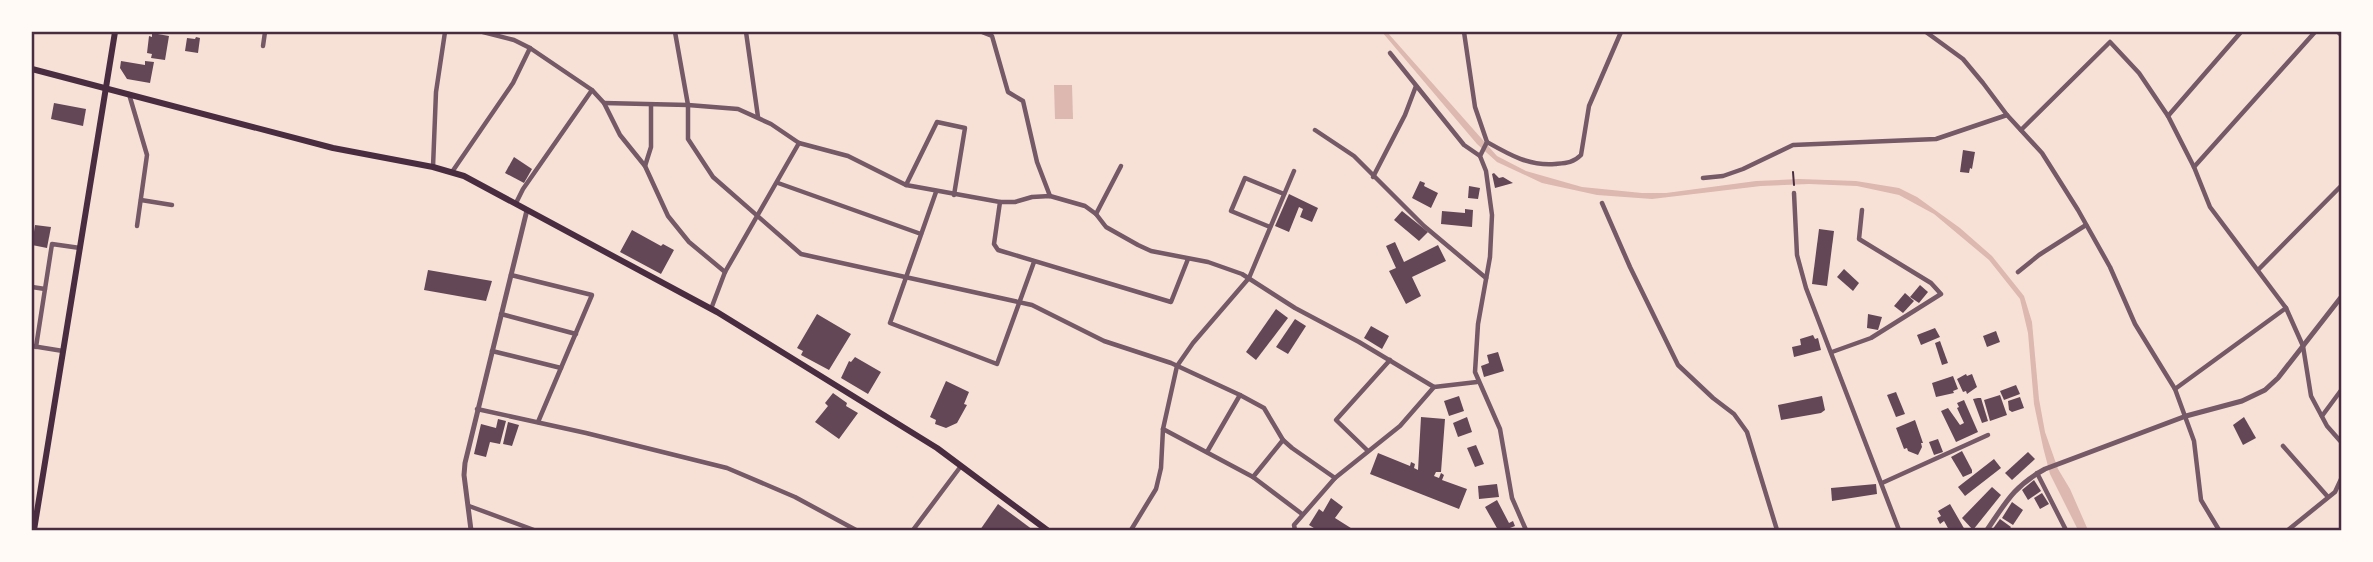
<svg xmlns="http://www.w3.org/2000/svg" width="2373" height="562" font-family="Barlow,sans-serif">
  <rect width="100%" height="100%" fill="#f7e1d7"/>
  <!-- water -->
  <g fill="#dcb8b0">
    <path d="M1382,32h5l110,124 29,15 56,16 60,6h24l90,-12 43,-2 57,2 43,7 18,9 43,31 32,28 32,40 8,26 7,77 6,33 13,37 12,20 18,41h-10l-28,-56 -7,-27 -9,-43 -6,-71 -8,-34 -31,-39 -55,-46 -35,-19 -42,-9 -48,-2 -48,2 -109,13 -55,-4 -55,-12 -45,-21 -20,-18z"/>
    <path d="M1054,85h18l1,34h-18z"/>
  </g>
  <!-- building -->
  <g fill="#644757">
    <path d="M152,33l17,3 -4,24 -14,-2 1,-4 -5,-1 2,-17 3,1z"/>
    <path d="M196,37l4,1 -2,15 -13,-2 2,-13 8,1z"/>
    <path d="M121,61l24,4v-4l9,1 -4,21 -23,-4 -7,-11z"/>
    <path d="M54,103l32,6 -3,17 -32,-7z"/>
    <path d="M1963,150l12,2 -3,17 -2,-1 -1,5 -9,-1z"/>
    <path d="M514,157l18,12 -8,14 -19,-10z"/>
    <path d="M1494,173l5,5 4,-1 10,6 -18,5 -3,-14z"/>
    <path d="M1420,181l5,2 -1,3 14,7 -7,15 -19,-10z"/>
    <path d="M1469,186l11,2 -2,11 -10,-1z"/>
    <path d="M1289,194l29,14 -6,14 -12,-5 3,-8 -4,-2 -10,25 -14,-6z"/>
    <path d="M1465,209l8,1 -1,17 -31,-3 1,-13 23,2z"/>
    <path d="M1402,211l26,21 -9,9 -25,-21z"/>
    <path d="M35,225l16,2 -4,21 -15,-3z"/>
    <path d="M1819,229l15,2 -7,55 -15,-2z"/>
    <path d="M632,230l29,16 2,-2 11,6 -13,24 -41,-22z"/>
    <path d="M1395,242l9,20 34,-17 8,16 -34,16 9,19 -15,8 -17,-33 7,-3 -10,-22z"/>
    <path d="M1844,269l15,14 -6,8 -16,-14z"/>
    <path d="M428,270l64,11 -6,20 -62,-11z"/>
    <path d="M1920,285l8,7 -9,11 -9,-6z"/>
    <path d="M1905,293l9,8 -11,12 -9,-7z"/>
    <path d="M1276,309l12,9 -32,42 -10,-8z"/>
    <path d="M817,314l34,20 -22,36 -28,-15 2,-4 -6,-3z"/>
    <path d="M1868,314l14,3 -4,13 -11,-2z"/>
    <path d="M1295,319l11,7 -18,28 -12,-7z"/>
    <path d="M1371,326l18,10 -7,13 -18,-11z"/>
    <path d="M1935,328l5,9 -19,8 -4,-10z"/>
    <path d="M1996,331l4,11 -13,5 -4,-11z"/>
    <path d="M1813,335l2,4 3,-1 3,12 -27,7 -2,-10 9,-2 -1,-6z"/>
    <path d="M1940,341l8,22 -6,2 -7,-22z"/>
    <path d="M1498,352l6,19 -20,6 -3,-11 8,-3 -2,-8z"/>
    <path d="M855,357l26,15 -13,22 -27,-16 8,-17 2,1z"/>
    <path d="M1966,374l1,2 5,-2 5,13 -10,7 -1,-3 -3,1 -6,-13z"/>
    <path d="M1953,376l5,13 -5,2 1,2 -18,4 -4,-14z"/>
    <path d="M946,381l23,11 -5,12 3,1 -10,18 -11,5 -11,-4 1,-4 -6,-3z"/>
    <path d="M2016,385l4,9 -16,6 -4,-9z"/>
    <path d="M1896,392l9,22 -9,3 -9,-22z"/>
    <path d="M833,393l14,10 -1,3 12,7 -19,26 -24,-17 13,-16 -3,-3z"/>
    <path d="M2000,395l7,20 -17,6 -6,-21z"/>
    <path d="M1459,396l5,15 -15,5 -5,-15z"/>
    <path d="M1822,396l3,14 -4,3 -40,7 -3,-15z"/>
    <path d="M2020,397l4,11 -12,4 -3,-2 -1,-9z"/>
    <path d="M1978,398h3l7,23 -6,2 -9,-24z"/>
    <path d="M1964,400l14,32 -22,10 -15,-31 7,-3 12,17 4,-2 -7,-15 2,-1 -2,-4z"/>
    <path d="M1421,417l24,2 -4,53h-5l-2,4 5,2 2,-5 3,2 -2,5 25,9 -8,20 -89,-35 8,-21 32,13 1,-4 4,2 -1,4 4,2z"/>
    <path d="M1467,417l5,15 -14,5 -5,-14z"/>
    <path d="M2244,417l12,21 -13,7 -10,-20z"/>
    <path d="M498,419l8,2 -6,23 -10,-2 -4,15 -12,-3 7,-30 15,4z"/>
    <path d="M1915,420l8,23h-2l1,4 -4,8 -10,-4 -1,-3 -3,1 -8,-21z"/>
    <path d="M508,422l11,3 -7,21 -9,-2z"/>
    <path d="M1938,439l5,13 -9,3 -5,-13z"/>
    <path d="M1476,445l8,19 -9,3 -8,-19z"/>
    <path d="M1962,451l10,19v3l-9,4 -12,-20z"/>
    <path d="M2028,452l7,7 -23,21 -7,-7z"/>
    <path d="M1994,459l7,9 -36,28 -7,-9z"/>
    <path d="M2034,480l7,11 -13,9 -6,-10z"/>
    <path d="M1497,484l2,13 -20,2 -1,-13z"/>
    <path d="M1876,484l1,10 -45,7 -1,-13z"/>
    <path d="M1992,487l9,8 -28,35 -11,-12z"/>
    <path d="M2042,493l7,11 -9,5 -6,-11z"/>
    <path d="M1331,498l12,9 -8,11 19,12h-37l-8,-5 10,-16 4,3z"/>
    <path d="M1497,500l12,23 4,-2 2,5 -10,4h-7l-13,-23z"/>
    <path d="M2012,502l11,8 -10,15 -11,-7z"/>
    <path d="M998,504l35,26h-53z"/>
    <path d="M1950,504l15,26h-16l-5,-9 -4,3 -3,-6 4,-2 -3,-5z"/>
    <path d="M2000,519l11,8 -2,3h-17z"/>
  </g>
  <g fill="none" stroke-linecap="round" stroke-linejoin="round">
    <!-- path -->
    <path stroke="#4a2c40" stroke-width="2" d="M1793,172l1,13"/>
    <!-- minor -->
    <g stroke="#755966" stroke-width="4.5">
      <path d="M483,32l31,8 16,8 62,42 12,13 16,32 25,31 23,50 21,26 36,30"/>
      <path d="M675,32l13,73v34l25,38 88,77 231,51 72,36 67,22 69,32 24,13 19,32 9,8 43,30 -41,47 1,5"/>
      <path d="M746,32l12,85"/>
      <path d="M982,32l10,4 16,56 15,9 14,61 13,34"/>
      <path d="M1464,32l11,75 12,35 -7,14 6,15 6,44 -2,42 -12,67 -3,48 25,57 12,69 14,32"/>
      <path d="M1926,32l37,27 20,24 24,32 35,38 36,57 32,57 25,57 40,65 19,52 7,59 18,30"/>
      <path d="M2338,32l4,4"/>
      <path d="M263,46l2,-14"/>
      <path d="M1390,53l74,92 16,11"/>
      <path d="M129,94l18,61 -10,71"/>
      <path d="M604,103l84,2 50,4 33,15 28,19 49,13 58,29 94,17 -6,42 4,6 173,52 17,-43"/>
      <path d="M2168,116l73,-84"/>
      <path d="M1315,130l39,26 70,70 62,52"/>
      <path d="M2021,130l89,-88 29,31 29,43 26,51 16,40 76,101 17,38 8,50 16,30 15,17"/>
      <path d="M1487,142c23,13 42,24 68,22 11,-1 18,-1 26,-9l8,-49 32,-74"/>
      <path d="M645,166l6,-19v-42"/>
      <path d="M433,167l3,-75 9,-60"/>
      <path d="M2194,167l121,-135"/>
      <path d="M452,172l61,-89 17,-35"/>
      <path d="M1373,177l32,-62 11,-29"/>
      <path d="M1703,178l20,-2 20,-7 50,-24 143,-6 71,-24"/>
      <path d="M778,183l143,51"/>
      <path d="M906,185l31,-63 28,6 -11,67"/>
      <path d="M936,192l-46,131 107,41 37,-102"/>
      <path d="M1794,193l3,62 9,33 93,242"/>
      <path d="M141,200l31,5"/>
      <path d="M1000,202h15l17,-5 18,-1 35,10 11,8 10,13 32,18 13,6 57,11 34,12 53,34 64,34 75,45"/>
      <path d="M516,203l7,-14 69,-99"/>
      <path d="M1602,203l28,64 48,98 35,33 21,16 13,18 30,98"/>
      <path d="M1096,214l25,-48"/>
      <path d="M1270,227l-39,-16 14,-33 39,16"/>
      <path d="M2258,270l84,-85"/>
      <path d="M2018,272l21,-17 47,-30"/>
      <path d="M511,275l81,20 -54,127"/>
      <path d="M32,287l13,2"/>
      <path d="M711,309l14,-37 74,-129"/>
      <path d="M501,314l75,20"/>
      <path d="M32,346l31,5"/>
      <path d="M36,347l16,-103 28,4"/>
      <path d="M492,351l69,17"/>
      <path d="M1832,352l39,-14 70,-44 -10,-11 -72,-44 3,-29"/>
      <path d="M2175,389l111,-81"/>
      <path d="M477,409l109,24 141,35 68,29 61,33"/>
      <path d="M2322,416l20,-27"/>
      <path d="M1163,429l90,48 49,37"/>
      <path d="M2283,446l45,51"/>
      <path d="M1368,451l-32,-31 54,-60"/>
      <path d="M1207,452l33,-57"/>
      <path d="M2037,473l29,57"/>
      <path d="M1253,477l30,-37"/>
      <path d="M1335,478l65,-52 34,-39 43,-5"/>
      <path d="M1882,483l106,-48"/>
      <path d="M469,506l65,24"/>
      <path d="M913,530l48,-64"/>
      <path d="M1131,530l25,-41 5,-21 2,-39 14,-63 16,-23 56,-65 45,-107"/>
      <path d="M2288,530l47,-38 7,-15"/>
    </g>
    <!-- tertiary -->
    <g stroke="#755966" stroke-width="5">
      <path d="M471,530l-7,-55 1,-12 62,-253"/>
      <path d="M1987,530c19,-28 27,-44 58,-61l141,-53 56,-15 23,-11 13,-12 64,-82"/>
    </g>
    <!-- secondary -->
    <g stroke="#4a2c40" stroke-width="6">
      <path d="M32,69l301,79 100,19 31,9 253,136 220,136 110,82"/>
      <path d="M34,530l81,-498"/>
    </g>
  </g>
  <!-- border -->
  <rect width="2373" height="562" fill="none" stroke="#fffaf5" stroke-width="66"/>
  <rect x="33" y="33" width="2307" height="496" fill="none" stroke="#4a2c40" stroke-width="2.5"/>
</svg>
